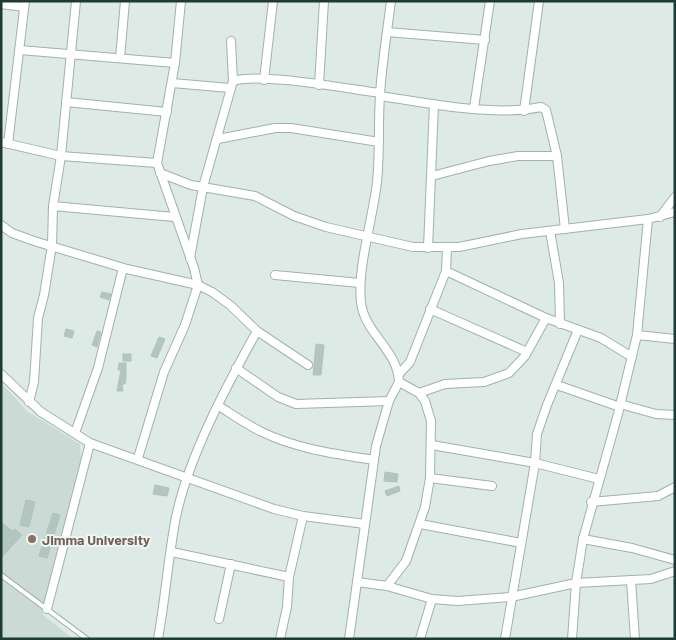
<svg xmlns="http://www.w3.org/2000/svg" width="676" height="640" font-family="Barlow,sans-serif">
  <rect width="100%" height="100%" fill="#ddeae5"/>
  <!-- built -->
  <path fill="#cbdad4" d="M1,383l27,29 52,32 1,18 -38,153 30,24h-72z"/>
  <!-- building -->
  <g fill="#b2c5be" stroke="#afc4bc">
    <path d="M102,292l9,2 -2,6 -9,-3z"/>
    <path d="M66,329l8,2 -2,7 -8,-2z"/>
    <path d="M97,331l4,1 -4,15 -5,-2z"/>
    <path d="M159,337l6,2 -8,19 -6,-2z"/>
    <path d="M316,344l8,1 -3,30h-8z"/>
    <rect x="123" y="354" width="8" height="7"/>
    <path d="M119,363h7v16l-1,5h-3l1,7h-6l4,-21h-3z"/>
    <path d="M385,472l13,2 -1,8 -13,-1z"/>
    <path d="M155,485l14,3 -2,8 -14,-2z"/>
    <path d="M399,486l1,5 -13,5 -2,-5z"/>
    <path d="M26,500l9,2 -6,25 -9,-2z"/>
    <path d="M53,513l7,2 -13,43 -8,-2z"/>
    <path d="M1,522l11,9 3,-2 7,6 -21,23z"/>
  </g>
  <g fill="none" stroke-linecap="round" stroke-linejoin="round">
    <!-- lane casing -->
    <g stroke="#a0b2ac" stroke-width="6">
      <path id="lane" d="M1,575l86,64"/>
    </g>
    <!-- street casing -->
    <g stroke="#a0b2ac" stroke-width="10">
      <g id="street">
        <path d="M1,4l23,3"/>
        <path d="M387,32l98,8"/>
        <path d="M20,50l155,13"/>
        <path d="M120,58l5,-57"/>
        <path d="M264,80l9,-79"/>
        <path d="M233,81c27,-9 115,8 147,12"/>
        <path d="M172,83l58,5"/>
        <path d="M319,85l5,-84"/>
        <path d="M380,96c49,7 112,21 161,11l5,3 11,46 8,73"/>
        <path d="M66,102l101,10"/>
        <path d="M474,108l16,-107"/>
        <path d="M524,111l15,-110"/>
        <path d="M218,139l57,-11h16l88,14"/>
        <path d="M1,142l60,14 96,7"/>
        <path d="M8,144l17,-143"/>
        <path d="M160,173l31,12 64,11 39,20 32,11 87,20h46l63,-13 126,-15 27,-7"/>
        <path d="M432,176l57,-15 29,-5h39"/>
        <path d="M53,206l121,11"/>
        <path d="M660,217l15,-20"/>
        <path d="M1,225l11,8 22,8 93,28 71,16 14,7 18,13 27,26 51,34"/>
        <path d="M550,231l9,52 1,41"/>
        <path d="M428,248l6,-144"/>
        <path d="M190,258l13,-71 30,-106 -2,-40"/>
        <path d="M446,271l100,47 55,20 31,19"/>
        <path d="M275,275l85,8"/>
        <path d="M430,309l97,43"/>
        <path d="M637,335l38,4"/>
        <path d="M236,368l42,29 18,7 93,-3"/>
        <path d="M1,374l40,38 49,31 184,66 29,7 62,8"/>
        <path d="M399,374l11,-12 36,-91 1,-23"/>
        <path d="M557,385l63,22"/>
        <path d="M419,393l26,-9 39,-2 25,-9 16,-17 21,-38"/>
        <path d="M29,402l5,-20 4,-64 6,-23 8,-50 1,-39 8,-50 15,-155"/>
        <path d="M620,404l36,10 19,1"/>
        <path d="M219,406c14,9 28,19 43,26 35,17 74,22 112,28"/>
        <path d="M75,433l23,-65 25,-100"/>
        <path d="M432,445l103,18 64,16"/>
        <path d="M138,458l26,-86 21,-47 13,-40 -4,-17 -37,-105 18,-100 6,-62"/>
        <path d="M430,478l62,8"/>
        <path d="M591,502l67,-6 17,-9"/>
        <path d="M420,524l101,19"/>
        <path d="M583,539l49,9 43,12"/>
        <path d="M172,552l117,25"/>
        <path d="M631,580l4,59"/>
        <path d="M357,582l30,4 45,13 26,2 53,-4 65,-14 75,-4 24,-8"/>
        <path d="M387,586l19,-25 19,-54 5,-29 1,-57 -6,-20 -6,-8 -20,-11"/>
        <path d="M47,609l43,-166"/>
        <path d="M219,619l12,-55"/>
        <path d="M158,639c7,-39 10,-78 17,-117 12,-63 51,-135 82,-191"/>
        <path d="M280,639l7,-32 2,-30 14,-61"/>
        <path d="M349,639l27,-193 13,-45 10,-19c-1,-32 -35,-49 -38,-80 -4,-34 12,-84 16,-120 3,-29 1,-58 3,-87 2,-32 7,-62 11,-94"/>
        <path d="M420,639l12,-40"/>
        <path d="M505,639l30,-176 2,-29 10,-29 31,-75"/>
        <path d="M572,639l4,-56 7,-44 35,-125 19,-79 11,-116"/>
      </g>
    </g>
    <!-- lane -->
    <use href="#lane" stroke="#fff" stroke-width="4"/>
    <!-- street -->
    <use href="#street" stroke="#fff" stroke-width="8"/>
  </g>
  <!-- markers -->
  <circle fill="#8d6e63" stroke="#edf7f2" stroke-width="2" cx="32" cy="539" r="5"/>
  <g text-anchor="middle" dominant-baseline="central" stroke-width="4" stroke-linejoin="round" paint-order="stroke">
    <!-- education labels -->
    <g font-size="14" font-weight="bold" fill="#785e54" stroke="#edf7f2" text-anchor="start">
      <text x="42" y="539">Jimma University</text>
    </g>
  </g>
  <!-- border -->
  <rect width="676" height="640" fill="none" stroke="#1e3a34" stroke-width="5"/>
</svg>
